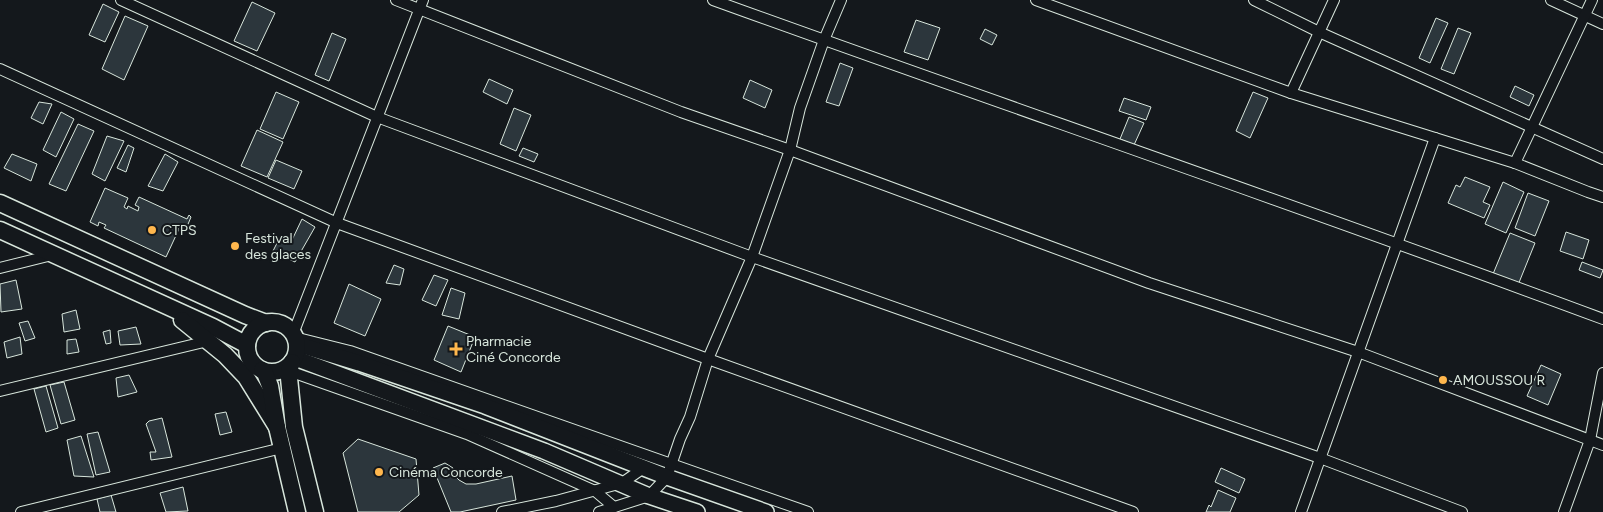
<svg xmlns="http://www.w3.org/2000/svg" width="1603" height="512" font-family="Figtree,sans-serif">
  <rect width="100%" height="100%" fill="#14181c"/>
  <!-- building -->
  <g fill="#2c363c" stroke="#d8e6dc">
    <path d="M252,2l23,11 -18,38 -23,-10z"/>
    <path d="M103,4l16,8 -14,30 -16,-7z"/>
    <path d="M125,16l23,10 -24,54 -22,-11z"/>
    <path d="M1436,18l12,5 -18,40 -11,-5z"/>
    <path d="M916,20l24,8 -12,32 -24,-8z"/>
    <path d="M1458,28l13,5 -17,41 -13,-5z"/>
    <path d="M985,29l12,6 -5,10 -12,-6z"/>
    <path d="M332,33l14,6 -17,42 -14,-6z"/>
    <path d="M840,63l13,5 -14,38 -13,-4z"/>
    <path d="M489,79l24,11 -6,14 -24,-12z"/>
    <path d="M750,80l22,10 -7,18 -22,-10z"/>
    <path d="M1515,86l19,9 -5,11 -19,-9z"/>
    <path d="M276,92l23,10 -16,37 -23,-10z"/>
    <path d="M1253,92l15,6 -18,40 -14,-7z"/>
    <path d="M1124,98l27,9 -5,13 -27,-9z"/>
    <path d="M39,102l13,2 -9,20 -12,-6z"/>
    <path d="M514,108l17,7 -15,36 -16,-7z"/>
    <path d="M61,112l13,7 -18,38 -13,-7z"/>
    <path d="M1129,117l15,6 -10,22 -14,-6z"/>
    <path d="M78,124l16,7 -28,60 -17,-7z"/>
    <path d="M257,130l26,12 -16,35 -26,-11z"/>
    <path d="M107,136l17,5 -19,40 -13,-7z"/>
    <path d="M128,145l6,3 -8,24 -9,-4z"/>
    <path d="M523,148l15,6 -4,8 -15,-6z"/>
    <path d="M12,154l25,10 -6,17 -27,-13z"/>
    <path d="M165,154l13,8 -15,29 -15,-5z"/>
    <path d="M276,160l26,11 -8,18 -26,-11z"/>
    <path d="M1465,177l25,10 -7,15 7,3 -6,13 -36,-15 8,-18 4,2z"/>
    <path d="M1503,182l21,10 -18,41 -21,-9z"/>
    <path d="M105,188l23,10 -4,9 3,2 1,-3 10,5 1,-4 -4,-2 4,-8 48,22 2,-4 2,2 -5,12 -10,-3v1l3,2 -13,28 -62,-29 2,-3 -7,-3 -1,4 -8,-4z"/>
    <path d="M1528,193l21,8 -14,35 -20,-8z"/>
    <path d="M302,219l13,8 -20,35 -22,-11 8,-16 11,5z"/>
    <path d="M1566,232l23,8 -6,19 -23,-8z"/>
    <path d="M1510,233l25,10 -17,42 -25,-11z"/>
    <path d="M1582,262l21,8 -3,8 -21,-8z"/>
    <path d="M394,265l10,4 -4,16 -14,-2z"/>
    <path d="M434,275l14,5 -12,26 -14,-6z"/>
    <path d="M16,280l6,29 -21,3 -1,-28z"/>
    <path d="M349,284l32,15 -16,37 -31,-13z"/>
    <path d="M451,288l14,5 -6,26 -17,-4z"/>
    <path d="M76,310l4,19 -16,3 -2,-18z"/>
    <path d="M28,321l7,17 -10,3 -6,-18z"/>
    <path d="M448,326l27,11 -14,35 -27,-12z"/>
    <path d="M136,327l5,17 -21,1 -2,-14z"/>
    <path d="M110,330l1,13 -5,1 -3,-12z"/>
    <path d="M20,337l2,17 -15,4 -3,-16z"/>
    <path d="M76,339l3,13 -12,2v-14z"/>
    <path d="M1541,365l20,9 -13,31 -21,-9z"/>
    <path d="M129,375l8,17 -19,5 -2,-19z"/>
    <path d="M64,382l11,38 -14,4 -11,-39z"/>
    <path d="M46,386l12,42 -12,4 -12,-43z"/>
    <path d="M226,412l6,20 -12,3 -5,-21z"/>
    <path d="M162,418l10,39 -21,3 -1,-8h6l-10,-28 3,-3z"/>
    <path d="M98,432l12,40 -14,3 -9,-41z"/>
    <path d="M81,436l13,41 -20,-1 -7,-36z"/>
    <path d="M358,439l58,20 3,36 -20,17h-41l-15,-59z"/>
    <path d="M445,463l8,5 1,7 5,5 7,4h10l36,-8 4,24 -56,12h-9l-18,-44z"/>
    <path d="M1221,468l24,11 -6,14 -24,-11z"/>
    <path d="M183,487l5,24 -22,1 -6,-19z"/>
    <path d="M1218,490l18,8 -6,14h-24l3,-7 2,2z"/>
    <path d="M111,495l5,17h-16l-3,-13z"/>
  </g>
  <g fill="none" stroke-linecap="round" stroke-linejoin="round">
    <!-- street casing -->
    <g stroke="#d8e6dc" stroke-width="12">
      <g id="street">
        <path d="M121,0l256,117 375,140 568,201 142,54"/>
        <path d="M396,0l285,112 109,38 359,133 209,69 245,93"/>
        <path d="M713,0c296,107 595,209 890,319"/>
        <path d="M1036,0l255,93 224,70 73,29 15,5"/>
        <path d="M1254,0l65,32 284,127"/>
        <path d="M1551,0l52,24"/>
        <path d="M0,69l337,154 371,136 425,153"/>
        <path d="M1291,93l43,-93"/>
        <path d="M1515,163l77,-163"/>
        <path d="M0,268l52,-13"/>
        <path d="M293,334l130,-334"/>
        <path d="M298,338l52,13 458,161"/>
        <path d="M289,371l178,63 128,57 19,16"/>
        <path d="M0,391l208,-50"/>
        <path d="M21,512l261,-64"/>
        <path d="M502,512l54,-11 66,-18 23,-16"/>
        <path d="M599,512l50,-16 18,-19 13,-38 10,-22 18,-58 44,-102 38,-107 10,-42 24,-68 17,-40"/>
        <path d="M1301,512l134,-374"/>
        <path d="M1564,512l26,-72 13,-67"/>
      </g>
    </g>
    <!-- secondary casing -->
    <g stroke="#d8e6dc" stroke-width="18">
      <g id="secondary">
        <path d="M297,344l62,19 126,43 182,71 99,35"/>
        <path d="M295,358l249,93 105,45 48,16"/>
      </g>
    </g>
    <!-- primary casing -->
    <g stroke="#d8e6dc" stroke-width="19">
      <g id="primary">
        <path d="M0,203l245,112 21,8"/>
        <path d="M0,230l213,97 34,18"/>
        <path d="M182,320l43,35 21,22 31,50"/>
        <circle cx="272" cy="347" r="25"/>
        <path d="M292,362l-3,9v7l5,49 21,85"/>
        <path d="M262,370l3,3 5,13 7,41 20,85"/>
      </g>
    </g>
    <!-- street -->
    <use href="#street" stroke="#14181c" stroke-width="10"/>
    <!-- secondary -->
    <use href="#secondary" stroke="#14181c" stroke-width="15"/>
    <!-- primary -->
    <use href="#primary" stroke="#14181c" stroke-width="16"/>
  </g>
  <!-- markers -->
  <g fill="#ffb74d" stroke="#14181c" stroke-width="2">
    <circle cx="152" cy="230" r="5"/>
    <circle cx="235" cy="246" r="5"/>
    <path d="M453.5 341.5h5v5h5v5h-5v5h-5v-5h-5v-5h5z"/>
    <circle cx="1443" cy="380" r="5"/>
    <circle cx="379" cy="472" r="5"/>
  </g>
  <g text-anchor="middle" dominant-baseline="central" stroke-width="4" stroke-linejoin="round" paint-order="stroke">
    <!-- poi labels -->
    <g font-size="14" fill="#d8e6dc" stroke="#14181c" text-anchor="start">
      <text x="162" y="230">CTPS</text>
      <text x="245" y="238">Festival<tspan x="245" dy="16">des glaces</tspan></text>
      <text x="466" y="341">Pharmacie<tspan x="466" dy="16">Ciné Concorde</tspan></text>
      <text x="1453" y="380">AMOUSSOU R</text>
      <text x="389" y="472">Cinéma Concorde</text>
    </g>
  </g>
</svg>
